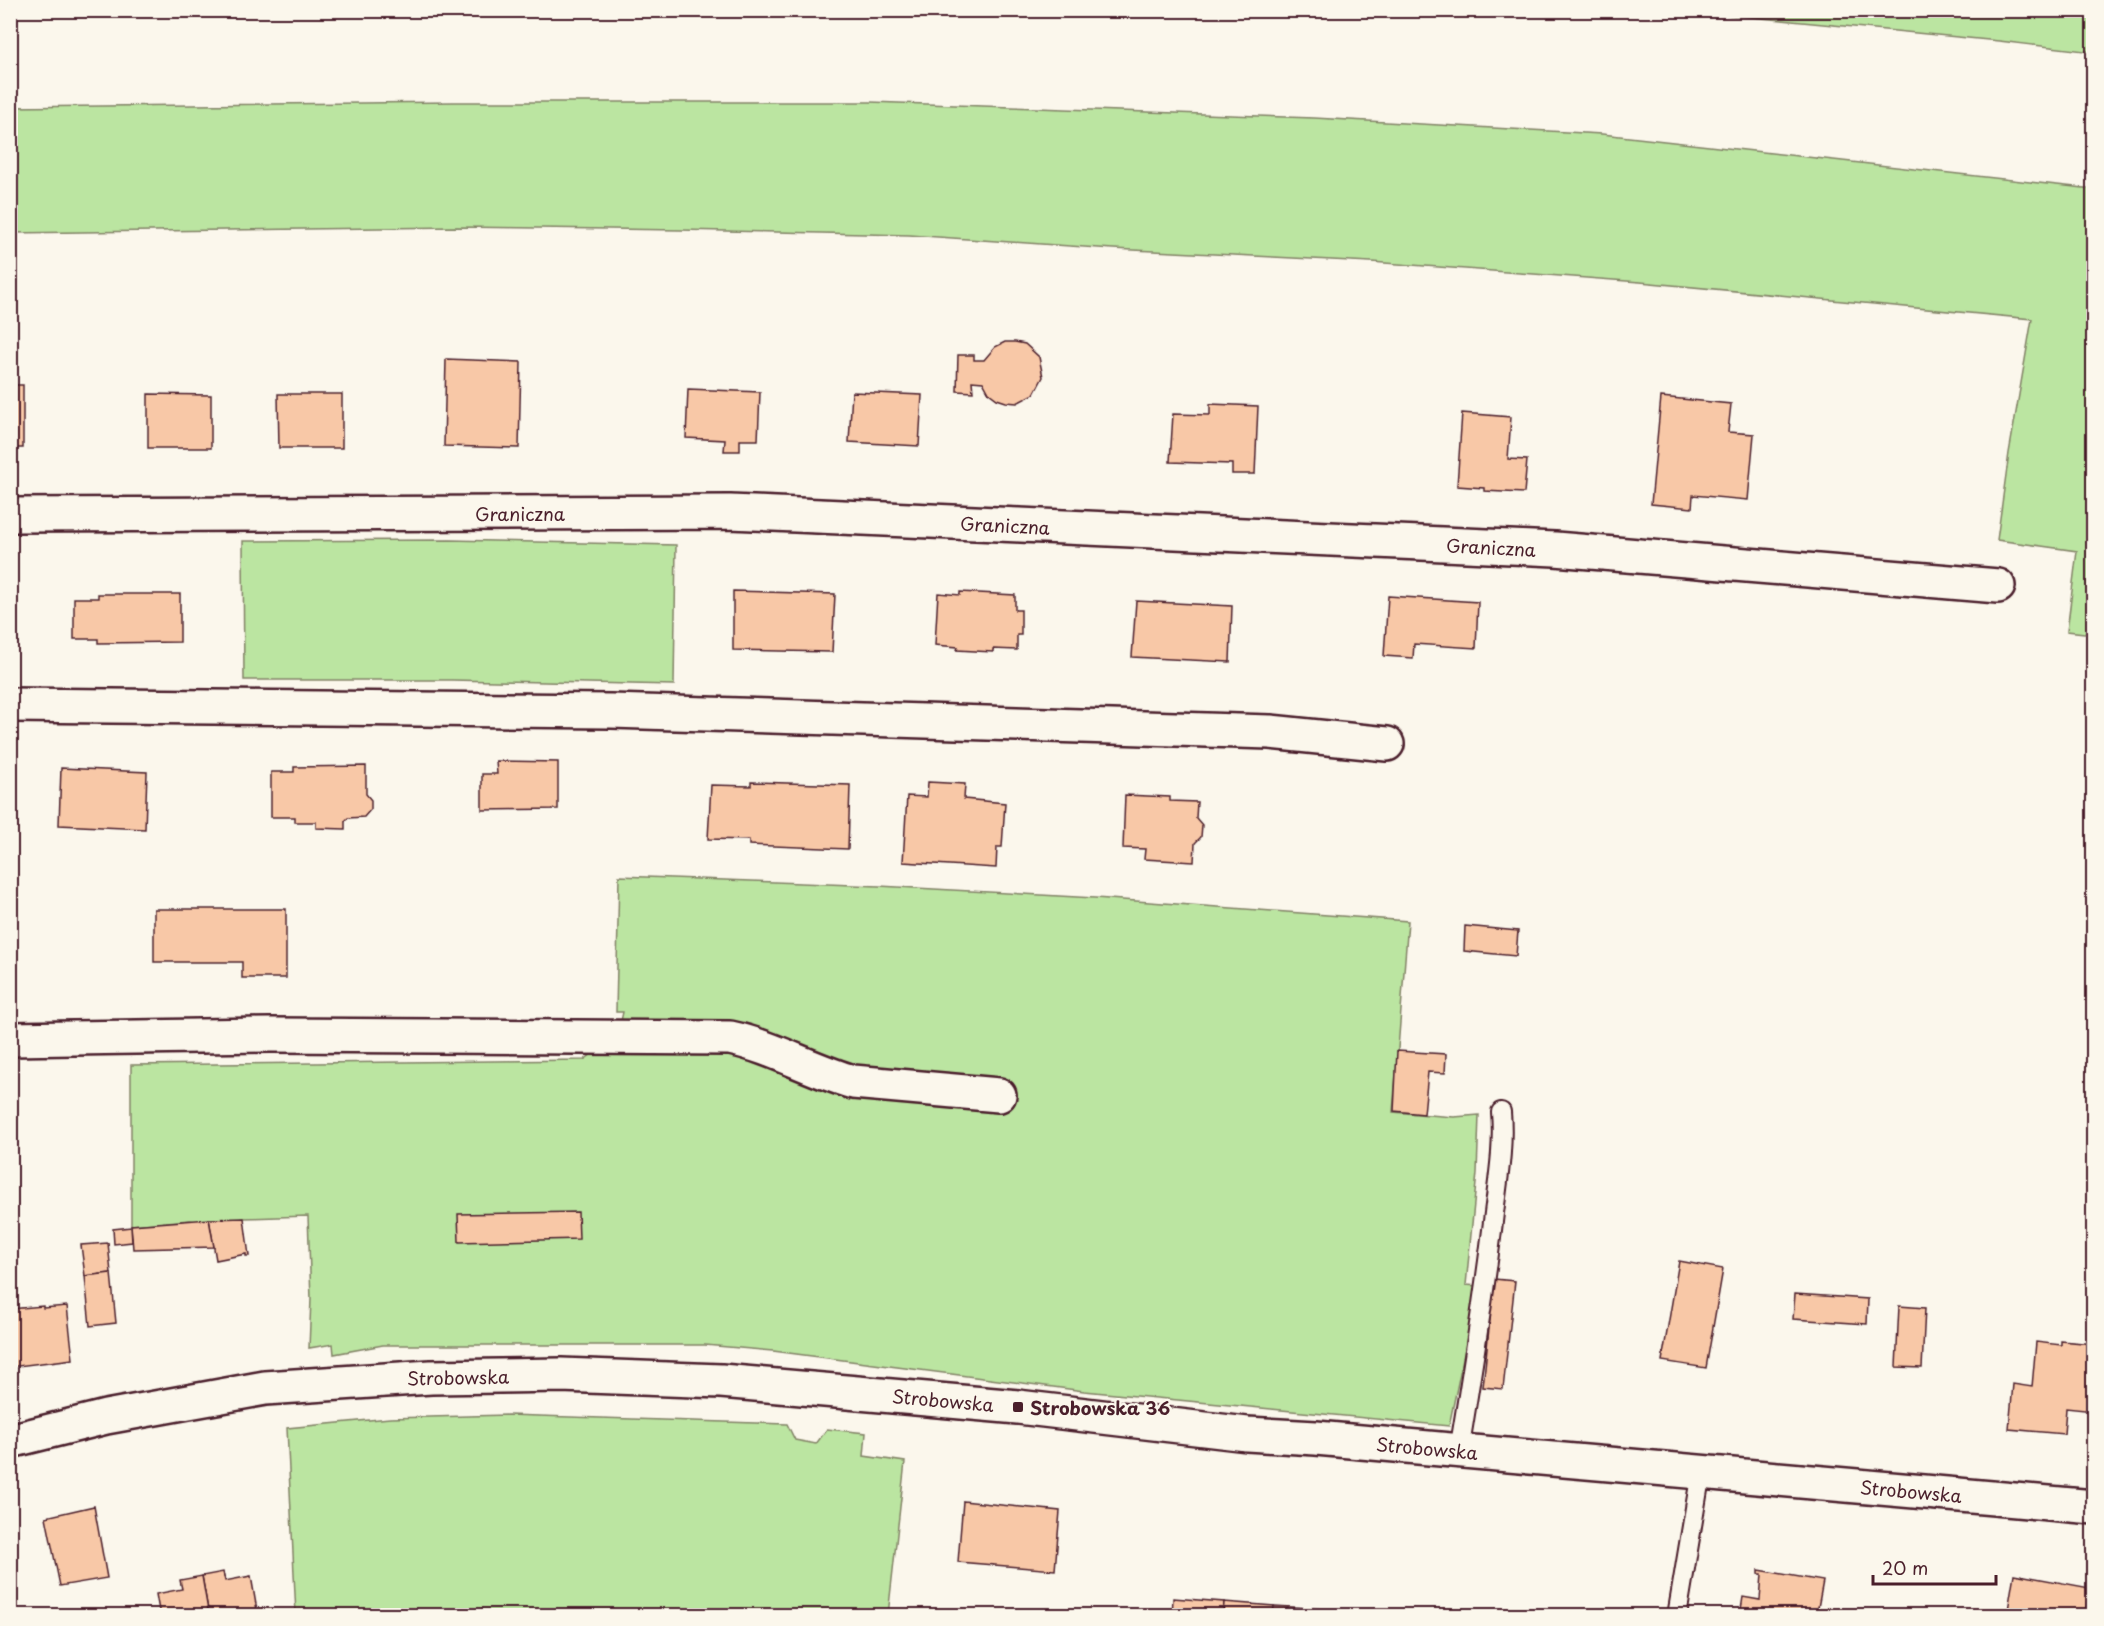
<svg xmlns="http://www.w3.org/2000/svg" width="2104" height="1626" font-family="'Playpen Sans',sans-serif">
  <rect width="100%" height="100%" fill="#fbf7ec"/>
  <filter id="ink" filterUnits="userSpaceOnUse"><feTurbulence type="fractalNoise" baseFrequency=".0167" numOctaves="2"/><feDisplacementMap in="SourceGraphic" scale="12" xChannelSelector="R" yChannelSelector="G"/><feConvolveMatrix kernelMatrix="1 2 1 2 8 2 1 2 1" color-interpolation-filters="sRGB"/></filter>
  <g filter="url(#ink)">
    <!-- green -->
    <g fill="#bbe5a1" stroke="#828266" stroke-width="1.5">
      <path d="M1688,11h405v41l-94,-11z"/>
      <path d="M454,102h416l444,16 288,16 491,55v445l-26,-3 10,-80 -80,-11 12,-87 23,-134 -392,-37 -269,-20 -258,-13 -204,-14 -228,-5 -225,-3 -445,6v-126z"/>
      <path d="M450,540l226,5 -2,140 -222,-5h-208l-1,-139z"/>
      <path d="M619,876l260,10 216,12 313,23 -15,191 61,5 25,-2 -2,58 -11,112 12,1 -29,140 -365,-35 -311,-40 -68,-6h-322l-49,9 -1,-10 -24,4 2,-49 -3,-83 -64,2 -33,7 -21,-5 -59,5v-160l453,-5c17,-12 36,-26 39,-48h-7z"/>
      <path d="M508,1415l279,9 8,16 21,4 11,-15 39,4 -2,23 41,6 -17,153h-592l-9,-187 103,-10z"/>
    </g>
    <!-- building -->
    <g fill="#f8c8a7" stroke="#4a1f2b" stroke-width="1.5">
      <path d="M1005,342h10l10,2 14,13 4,20 -9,17 -17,9 -11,-1 -9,-3 -8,-6 -6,-11 -11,-1 1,11 -16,-1 1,-36h16v5h10l11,-13z"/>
      <path d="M446,359l75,3 -2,86 -75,-2z"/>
      <rect x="10" y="385" width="13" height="63"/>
      <path d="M688,389l72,3 -2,48h-18v11h-16l1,-11 -39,-2z"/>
      <path d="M852,392l70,3 -3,51 -70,-4z"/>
      <path d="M148,394l63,1v53h-63z"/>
      <path d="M278,394h64v54h-63z"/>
      <path d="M1661,397l70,7 -3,28 26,2 -6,66 -55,-5 -1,13 -41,-4z"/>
      <path d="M1210,404l48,2 -3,68h-23v-10l-62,-2 3,-48 37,1z"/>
      <path d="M1462,413l49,4 -3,42 19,1 -3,33 -40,-2v-3l-27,-2z"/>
      <path d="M733,591l102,3 -3,58 -99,-2z"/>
      <path d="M960,592l55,3v15h6v25h-4v15l-24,-1v3l-36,-2 1,-3 -23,-2 3,-52 22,2z"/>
      <path d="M98,594h82v48l-82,1v-4h-24v-41h24z"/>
      <path d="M1388,596l90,6 -2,46 -62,-4 -1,14 -29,-2z"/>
      <path d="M1136,601l96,5 -2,56 -98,-5z"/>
      <path d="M496,761l62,1v47l-76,1v-36h15z"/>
      <path d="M366,766v28l5,6v9l-7,8 -16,1 -3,3v8l-29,-1v-6h-21v-5h-24v-45h23v-5z"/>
      <path d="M61,768l86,4 -2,57 -86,-4z"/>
      <path d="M751,782l99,3 -2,64 -99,-4v-5l-41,-1 3,-54 40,1z"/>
      <path d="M928,782l37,2 -1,15 41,4 -3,44h-5l-1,21 -93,-6 4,-66 20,1z"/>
      <path d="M1125,795l45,2v4l27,1 -1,16 6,7 -1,12 -6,6 -1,19 -50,-3 1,-10 -22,-1z"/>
      <path d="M154,909h132v69h-44v-16h-88z"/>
      <path d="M1465,926l53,5 -2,25 -52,-5z"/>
      <path d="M1397,1051l49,3 -1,19 -17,-1 -4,42 -30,-3z"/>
      <path d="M578,1212l1,27 -120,3 -1,-28z"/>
      <path d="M244,1218l5,38h-3v-2l-30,6 -7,-41z"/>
      <path d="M209,1219l5,28 -81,2 -2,-24z"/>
      <path d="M131,1227l1,15 -18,2 -1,-15z"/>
      <path d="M108,1243l3,30 -26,3 -4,-31z"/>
      <path d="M1679,1261l44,8 -17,99 -44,-7z"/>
      <path d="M111,1273l5,50 -26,3 -5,-50z"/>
      <path d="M1494,1279l21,2 -12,108 -20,-2z"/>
      <path d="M1795,1294l73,5 -1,25 -74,-5z"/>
      <path d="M43,1306v2l24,-2 6,53 -63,8v-58z"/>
      <path d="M1899,1306l26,2 -3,60 -26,-1z"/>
      <path d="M2061,1341l33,3v67l-28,-3 -2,26 -55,-5 4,-45 19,3 4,-45 25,3z"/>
      <path d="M963,1501l97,10 -5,59 -97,-8z"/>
      <path d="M94,1506l13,72 -47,8 -14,-69z"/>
      <path d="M1759,1570l64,11 -6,32 -5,-1 -1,4h-71l3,-19 17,3 2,-26h-3z"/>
      <path d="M223,1572l2,9 26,-5 7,40h-49l-7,-40z"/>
      <path d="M2014,1574l76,14 -5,28h-78z"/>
      <path d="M202,1576l7,40h-49l-4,-22 26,-5 -2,-9z"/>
      <path d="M1173,1598l51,4 -1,14h-51z"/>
      <path d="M1224,1602l50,4 -1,10h-50z"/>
      <path d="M1274,1606l50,3 -1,7h-50z"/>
      <path d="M1324,1609l51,5v2h-52z"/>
    </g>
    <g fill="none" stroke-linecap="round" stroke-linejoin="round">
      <!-- service casing -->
      <g stroke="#4a1f2b" stroke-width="22">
        <g id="service">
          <path d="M1459,1451c13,-79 26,-158 35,-238 4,-33 10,-67 7,-101"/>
          <path d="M1677,1616l24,-144"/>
        </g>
      </g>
      <!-- minor casing -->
      <g stroke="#4a1f2b" stroke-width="38">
        <g id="minor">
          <path d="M10,515l720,-3 825,37 443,37"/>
          <path d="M10,705l601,6 659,21 117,12"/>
          <path d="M10,1039l261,-4 459,3c43,9 81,32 123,44l146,13"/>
          <path d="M10,1441l96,-24 159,-29 166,-11 130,-2 160,6 297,26 229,27 69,4 778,69"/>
        </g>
      </g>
      <!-- service -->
      <use href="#service" stroke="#fbf7ec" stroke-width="18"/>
      <!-- minor -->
      <use href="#minor" stroke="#fbf7ec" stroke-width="33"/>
    </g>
  </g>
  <!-- markers -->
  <rect fill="#4a1f2b" stroke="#fbf7ec" stroke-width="2" x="1012" y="1401" width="12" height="12" rx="3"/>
  <g text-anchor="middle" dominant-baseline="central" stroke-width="4.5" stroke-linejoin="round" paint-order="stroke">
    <!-- street labels -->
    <g font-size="18" fill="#4a1f2b" stroke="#fbf7ec">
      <text x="520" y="513">Graniczna</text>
      <text transform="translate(1005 525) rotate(3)">Graniczna</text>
      <text transform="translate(1491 547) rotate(3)">Graniczna</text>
      <text transform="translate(458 1377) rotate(-1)">Strobowska</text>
      <text transform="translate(943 1400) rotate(5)">Strobowska</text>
      <text transform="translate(1427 1448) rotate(5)">Strobowska</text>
      <text transform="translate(1911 1491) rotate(5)">Strobowska</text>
    </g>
    <!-- poi labels -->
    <g font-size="18" font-weight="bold" fill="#4a1f2b" stroke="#fbf7ec" text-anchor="start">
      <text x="1030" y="1407">Strobowska 36</text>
    </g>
  </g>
  <!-- margin -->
  <rect width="2104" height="1626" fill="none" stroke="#fbf7ec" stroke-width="36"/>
  <rect x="18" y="18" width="2068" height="1590" fill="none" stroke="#4a1f2b" stroke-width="2" filter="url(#ink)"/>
  <!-- scale -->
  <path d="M1873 1575v9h123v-9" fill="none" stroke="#4a1f2b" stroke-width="3"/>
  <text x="1882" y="1575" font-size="18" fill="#4a1f2b" stroke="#fbf7ec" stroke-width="4.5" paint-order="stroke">20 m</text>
</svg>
